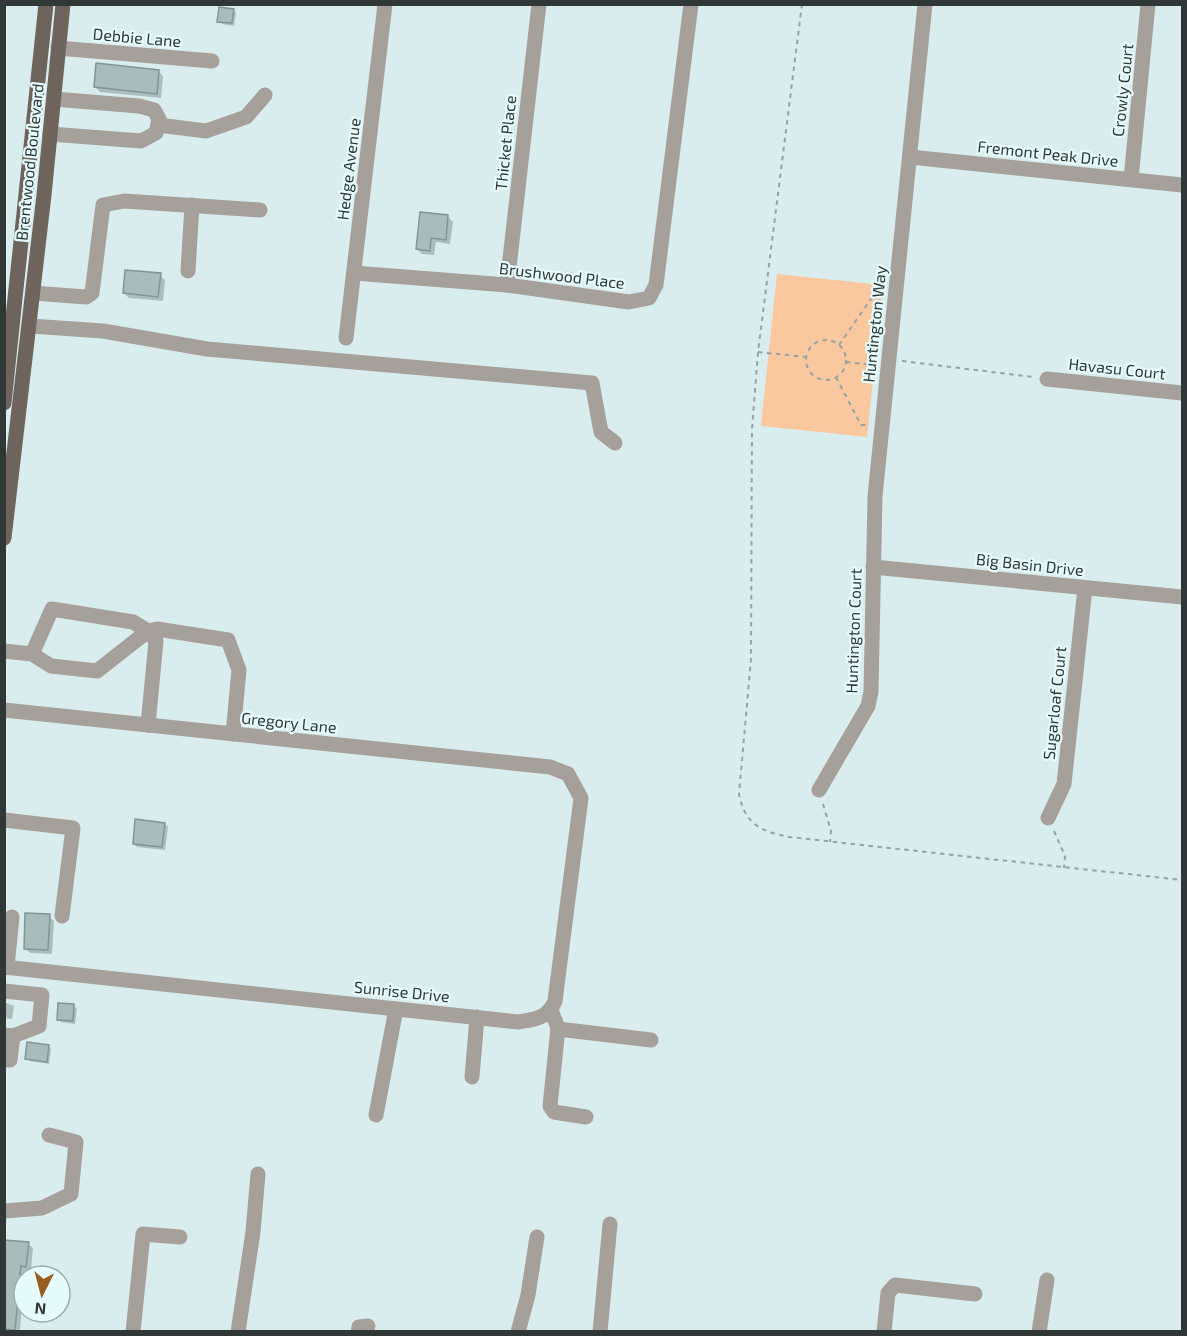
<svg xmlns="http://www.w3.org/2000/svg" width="1187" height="1336" font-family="'Exo 2',sans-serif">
  <rect width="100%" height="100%" fill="#d9edee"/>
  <!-- green -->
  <path fill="#f9c89e" d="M777,274l106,11 -16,152 -106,-11z"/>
  <!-- shadow -->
  <g fill="#0003">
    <path d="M233,10l3,3 -2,13 -12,-2 -3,-3z"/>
    <path d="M158,71l5,5 -2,22 -61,-6 -5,-5z"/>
    <path d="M448,217l5,5 -3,22 -14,-2 -2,13 -12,-1 -5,-5z"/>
    <path d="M160,275l5,5 -2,21 -34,-3 -5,-5z"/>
    <path d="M165,824l3,3 -3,23 -28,-3 -3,-3z"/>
    <path d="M49,916l5,5 -2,33 -22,-1 -5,-5z"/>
    <path d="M4,1002l10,4 -2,13 -8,-1z"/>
    <path d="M74,1006l3,3 -2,15 -14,-2 -3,-3z"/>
    <path d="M48,1046l3,3 -2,15 -19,-3 -3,-3z"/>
    <path d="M4,1241l24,3 5,4 -2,23 -6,-1 -1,6 -4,56h-16z"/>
  </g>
  <!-- building -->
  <g fill="#a9bcbc" stroke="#829495" stroke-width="1.5">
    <path d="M219,7l15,2 -2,14 -15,-1z"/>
    <path d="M96,63l63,7 -2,24 -63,-7z"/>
    <path d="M420,212l28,3 -2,25 -15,-2 -1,13 -14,-2z"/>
    <path d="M125,270l36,3 -3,24 -35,-4z"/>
    <path d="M135,819l30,4 -3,24 -29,-3z"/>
    <path d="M25,913l25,1 -2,36 -24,-1z"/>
    <path d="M58,1003l16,1 -1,17 -16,-1z"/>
    <path d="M27,1042l22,3 -2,17 -22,-3z"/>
    <path d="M4,1240l25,2 -3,25 -5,-1 -6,64 -11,-1z"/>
  </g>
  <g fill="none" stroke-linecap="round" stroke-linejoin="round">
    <!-- path -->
    <g stroke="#94a3a4" stroke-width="2" stroke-dasharray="4.5 4.5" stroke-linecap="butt">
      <path d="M802,4l-44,348 -6,77 -1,230 -12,135c6,30 21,37 50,43l393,43"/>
      <circle cx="826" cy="360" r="20"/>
      <path d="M839,345l34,-49 10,1"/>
      <path d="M758,352l48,5"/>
      <path d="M902,361l131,16"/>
      <path d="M846,362l27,3"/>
      <path d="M836,377l25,48h6"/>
      <path d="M823,804l8,27 -1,11"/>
      <path d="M1054,831l11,25 -1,12"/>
    </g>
    <!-- minor -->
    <g stroke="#a6a09b" stroke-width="15">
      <path d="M58,48l154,13"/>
      <path d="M158,125l48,6 40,-14 19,-22"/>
      <path d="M50,134l91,7 15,-8 3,-14 -5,-9 -15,-4 -85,-7"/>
      <path d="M910,157l272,28"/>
      <path d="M1131,179l17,-175"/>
      <path d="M188,271l4,-66"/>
      <path d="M354,273l153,12 122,17 20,-4 7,-13 35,-281"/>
      <path d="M507,285l32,-281"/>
      <path d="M33,293l53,4 6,-4 11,-88 21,-4 136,9"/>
      <path d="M30,326l73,5 104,18 385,34 9,49 14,11"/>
      <path d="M346,338l39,-334"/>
      <path d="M1047,379l135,14"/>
      <path d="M873,567l309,30"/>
      <path d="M4,651l28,3 19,12 46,5 51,-40 8,10 -8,84"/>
      <path d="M32,654l20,-45 81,13 15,9 9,-2 71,11 11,30 -6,64"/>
      <path d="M4,710l546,57 18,7 13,24 -26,203c-8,18 -20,18 -37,21l-514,-55"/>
      <path d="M819,790l49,-84 3,-14 4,-196 50,-492"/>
      <path d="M1048,818l16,-34 21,-196"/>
      <path d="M4,820l69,8 -11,88"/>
      <path d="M7,967l5,-50"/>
      <path d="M4,991l38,4 -3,31 -26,10"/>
      <path d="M551,1010l7,18 -8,78 4,6 32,5"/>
      <path d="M558,1029l93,11"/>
      <path d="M4,1035l9,1 -3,24h-6"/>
      <path d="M472,1077l5,-60"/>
      <path d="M376,1115l20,-106"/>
      <path d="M4,1211l38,-3 29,-14 5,-52 -27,-7"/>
      <path d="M133,1332l10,-98 37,3"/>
      <path d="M238,1332l15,-100 5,-58"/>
      <path d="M358,1332l1,-5 9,-1"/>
      <path d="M518,1332l10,-37 9,-58"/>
      <path d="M600,1332l10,-108"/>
      <path d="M884,1332l4,-39 7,-8 80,9"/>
      <path d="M1039,1332l8,-52"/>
    </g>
    <!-- major -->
    <g stroke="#6e645c" stroke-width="15">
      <path d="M4,403l42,-399"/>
      <path d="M4,538l40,-343 19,-191"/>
    </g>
  </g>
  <g text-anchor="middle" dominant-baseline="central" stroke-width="4.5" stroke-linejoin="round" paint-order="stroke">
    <!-- street labels -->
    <g font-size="16" fill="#303737" stroke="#e6fbfb">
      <text transform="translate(137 37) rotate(5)">Debbie Lane</text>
      <text transform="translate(1122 90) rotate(-84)">Crowly Court</text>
      <text transform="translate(505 143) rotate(-84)">Thicket Place</text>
      <text transform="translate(1048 153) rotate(6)">Fremont Peak Drive</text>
      <text transform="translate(29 162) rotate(-84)">Brentwood Boulevard</text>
      <text transform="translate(348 169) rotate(-83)">Hedge Avenue</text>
      <text transform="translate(562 275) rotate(7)">Brushwood Place</text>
      <text transform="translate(874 324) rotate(-84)">Huntington Way</text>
      <text transform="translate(1117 368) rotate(6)">Havasu Court</text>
      <text transform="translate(1030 564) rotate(6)">Big Basin Drive</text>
      <text transform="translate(853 631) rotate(-88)">Huntington Court</text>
      <text transform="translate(1054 703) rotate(-84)">Sugarloaf Court</text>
      <text transform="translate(289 722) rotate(6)">Gregory Lane</text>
      <text transform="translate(402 991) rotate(6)">Sunrise Drive</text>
    </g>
  </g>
  <!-- border -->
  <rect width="1187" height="1336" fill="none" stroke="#303737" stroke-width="12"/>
  <!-- north arrow -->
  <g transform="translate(42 1294) rotate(186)"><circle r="28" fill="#e6fbfb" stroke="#9dadad" stroke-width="1.5"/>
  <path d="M0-4.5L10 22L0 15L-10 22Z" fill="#995e1f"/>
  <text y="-9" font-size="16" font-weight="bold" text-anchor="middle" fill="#303737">N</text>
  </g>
</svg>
